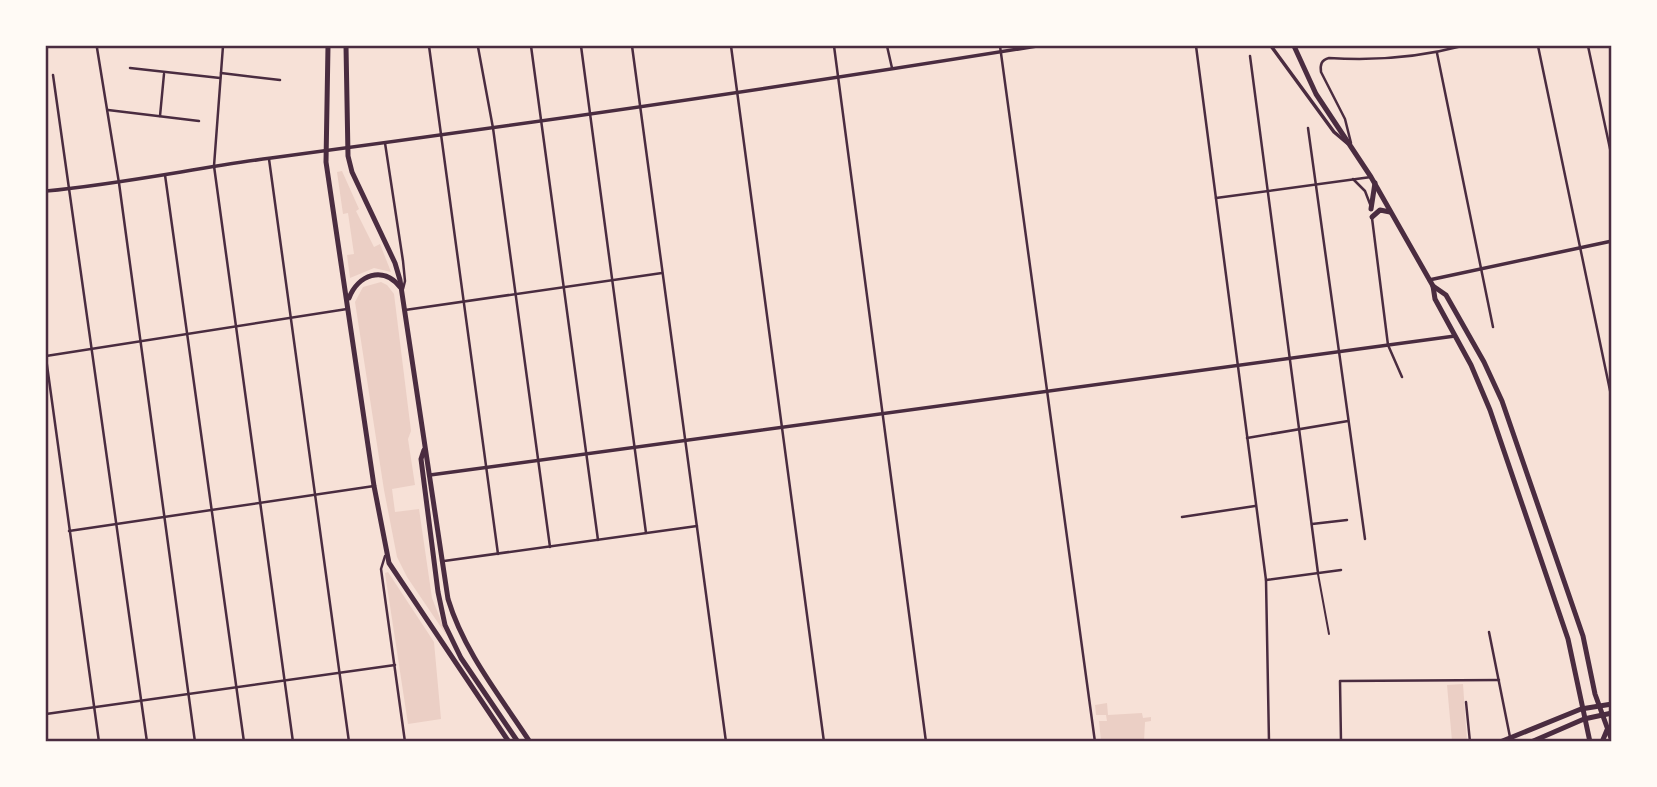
<svg xmlns="http://www.w3.org/2000/svg" width="1657" height="787" font-family="'Space Grotesk',sans-serif">
  <rect width="100%" height="100%" fill="#f7e1d7"/>
  <!-- green -->
  <g fill="#ebcfc5">
    <path d="M342,171l17,38 -3,2 18,36 6,-3 11,28 -17,-4 -24,10 -3,-23 7,-1 -6,-41 -5,1 -6,-42z"/>
    <path d="M381,282l6,3 7,9 17,137 -3,8 7,46 -23,4 3,23 24,-3 13,89 15,38 -40,-59 -10,-20 -13,-67 -29,-188 8,-15z"/>
    <path d="M388,572l46,70 7,77 -33,5 -23,-151z"/>
    <path d="M1463,684l4,57h-15l-5,-56z"/>
    <path d="M1107,703l1,12 34,-2 1,5 8,-1v4l-6,1 -1,19h-43l-2,-20h8l-1,-6h-10l-1,-10z"/>
  </g>
  <g fill="none" stroke-linecap="round" stroke-linejoin="round">
    <!-- service -->
    <path stroke="#4a2c40" stroke-width="2" d="M1318,574l11,60"/>
    <!-- minor -->
    <g stroke="#4a2c40" stroke-width="2.5">
      <path d="M223,46l-9,120 79,576"/>
      <path d="M429,46l69,508"/>
      <path d="M531,46l67,494"/>
      <path d="M581,46l65,487"/>
      <path d="M632,46l94,696"/>
      <path d="M731,46l93,696"/>
      <path d="M834,46l92,696"/>
      <path d="M887,46l5,22"/>
      <path d="M1000,46l95,696"/>
      <path d="M1196,46l70,534 3,162"/>
      <path d="M1538,46l74,354"/>
      <path d="M1588,46l24,112"/>
      <path d="M478,47l15,81 57,419"/>
      <path d="M97,48l22,135 76,559"/>
      <path d="M1437,53l56,274"/>
      <path d="M1250,56l68,517"/>
      <path d="M130,68l90,10"/>
      <path d="M221,73l59,7"/>
      <path d="M53,75l94,667"/>
      <path d="M108,110l91,11"/>
      <path d="M160,116l4,-42"/>
      <path d="M1308,128l57,411"/>
      <path d="M385,143l18,118 2,20 -2,8"/>
      <path d="M1351,143l-6,-24 -24,-47c-1,-7 0,-12 8,-14 46,3 88,0 133,-12"/>
      <path d="M269,159l80,583"/>
      <path d="M165,175l79,567"/>
      <path d="M1353,179l12,12 5,13"/>
      <path d="M1216,198l155,-21"/>
      <path d="M1372,218l16,127 14,32"/>
      <path d="M405,310l257,-37"/>
      <path d="M46,356l301,-47"/>
      <path d="M46,358l53,384"/>
      <path d="M1247,438l101,-17"/>
      <path d="M1182,517l73,-11"/>
      <path d="M1312,524l35,-4"/>
      <path d="M69,531l305,-45"/>
      <path d="M385,556l-4,13 24,173"/>
      <path d="M444,561l253,-35"/>
      <path d="M1266,580l75,-10"/>
      <path d="M1489,632l21,105"/>
      <path d="M1466,702l4,40"/>
      <path d="M46,714l349,-49"/>
      <path d="M1341,742l-1,-61 159,-1"/>
    </g>
    <!-- tertiary -->
    <g stroke="#4a2c40" stroke-width="3.5">
      <path d="M1271,46l63,86 13,11"/>
      <path d="M46,191c75,-7 150,-23 225,-33 256,-34 511,-71 766,-112"/>
      <path d="M1429,280l183,-39"/>
      <path d="M430,475l1025,-139"/>
    </g>
    <!-- primary -->
    <g stroke="#4a2c40" stroke-width="5">
      <path d="M328,46l-2,116 48,324 15,77 120,179"/>
      <path d="M346,46l2,110 4,16 43,91 5,17 48,319c16,53 52,97 82,143"/>
      <path d="M1294,46l22,48 55,83 62,109 2,13 36,66 19,45 78,229 22,103"/>
      <path d="M1371,209l4,-26"/>
      <path d="M1372,217l8,-7 10,2"/>
      <path d="M1433,286l13,9 38,67 18,39 81,235 12,58 17,47"/>
      <path d="M349,298c9,-23 34,-33 51,-11"/>
      <path d="M424,450l-3,9 17,133 7,33 16,33 57,84"/>
      <path d="M1500,742l81,-33 31,-5"/>
      <path d="M1531,742l53,-23 28,-6"/>
      <path d="M1602,742l5,-12"/>
    </g>
  </g>
  <!-- border -->
  <rect width="1657" height="787" fill="none" stroke="#fffaf5" stroke-width="94"/>
  <rect x="47" y="47" width="1563" height="693" fill="none" stroke="#4a2c40" stroke-width="2.5"/>
</svg>
